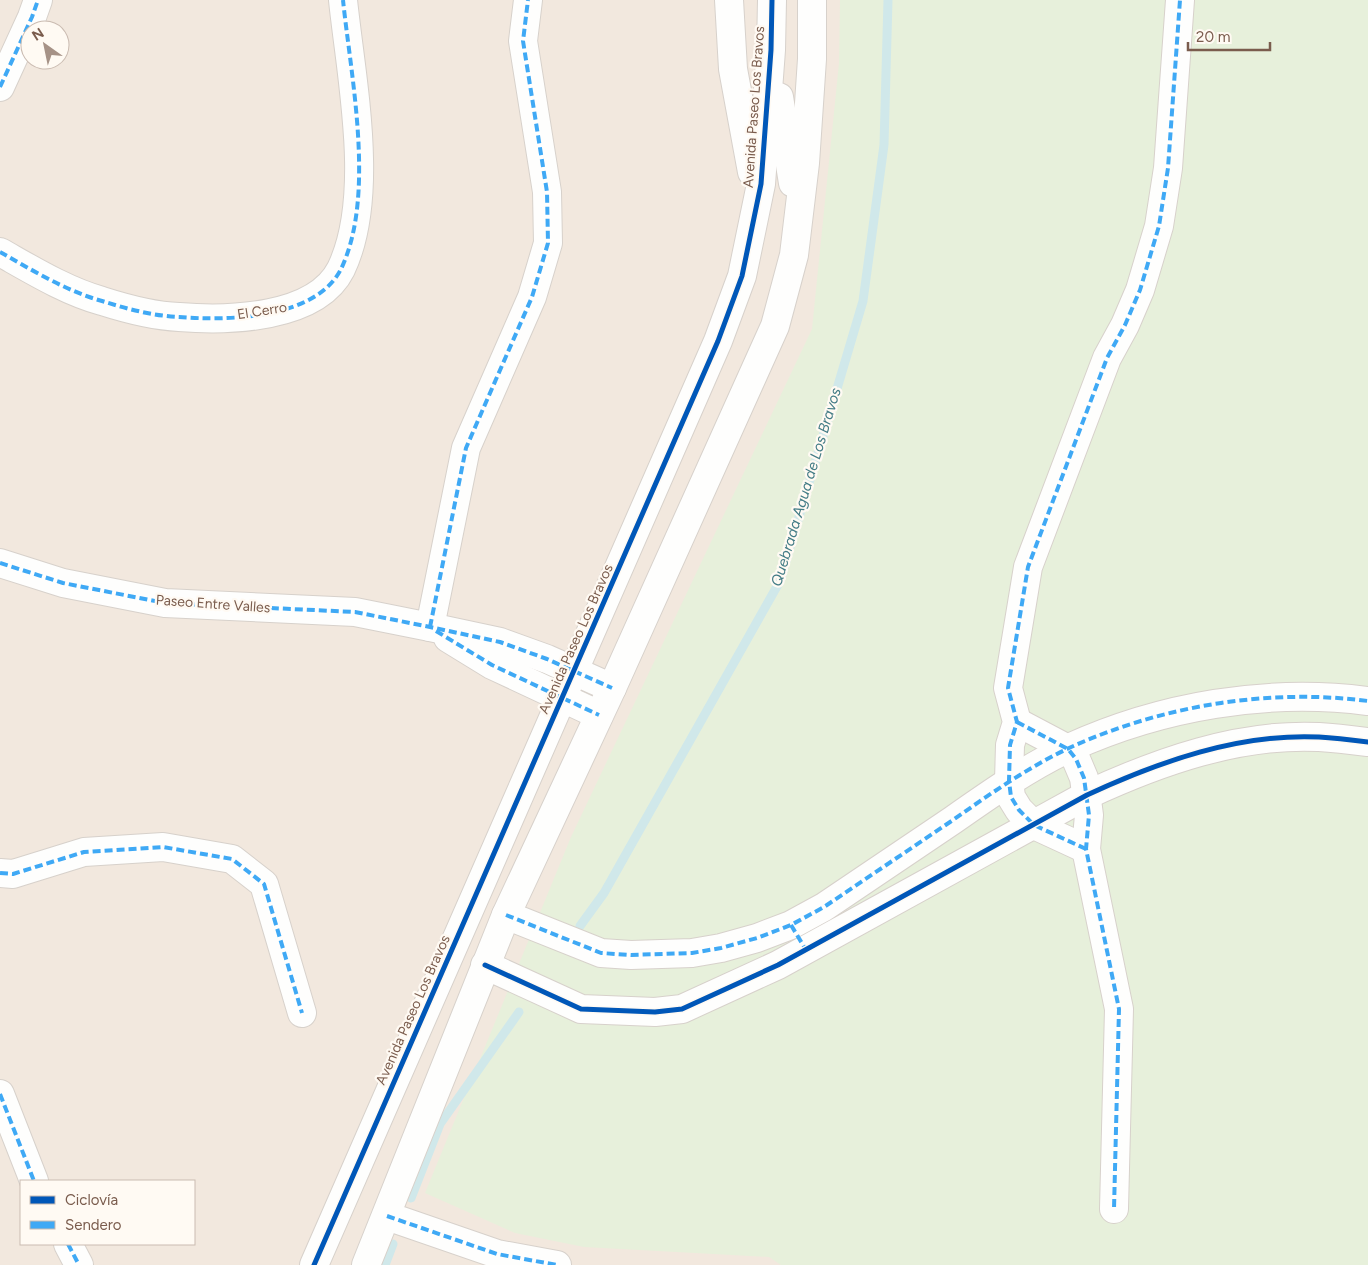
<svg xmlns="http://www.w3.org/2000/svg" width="1368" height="1265" font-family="Figtree,sans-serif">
  <rect width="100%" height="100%" fill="#f9f5f0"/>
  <!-- residential -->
  <path fill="#f2e8de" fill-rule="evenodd" d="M0,0h852l-79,1245 31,20h-804zM30,30h30v30h-30zM21,1181h173v63h-173z"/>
  <!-- grass -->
  <path fill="#e7f0db" d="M840,0h528v1265h-587l-12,-8 -185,-10 -69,-14 -90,-40 146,-356 241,-508 27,-266z"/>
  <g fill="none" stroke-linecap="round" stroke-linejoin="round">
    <!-- stream -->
    <g stroke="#d0e8ea" stroke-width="9">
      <path d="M580,926l24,-33 176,-312 83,-280 21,-156 4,-145"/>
      <path d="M411,1198l29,-74 79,-112"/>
      <path d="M385,1265l8,-21"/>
    </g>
    <!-- minor casing -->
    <g stroke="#d7d1cb" stroke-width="30">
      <g id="minor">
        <path d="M729,0l4,69 19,103"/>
        <path d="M0,87l32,-70 6,-17"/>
        <path d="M779,97l14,86"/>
        <path d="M0,252c32,18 66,39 102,49 25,8 52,15 77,16 49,4 137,2 162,-48 35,-73 10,-191 2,-269"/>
        <path d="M0,563l63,20 102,20 190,9 75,15 70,15 47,17 65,29"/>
        <path d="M430,627l36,-179 66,-151 16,-54 -1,-51 -24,-151 5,-41"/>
        <path d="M448,638l44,27 107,50"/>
        <path d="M1017,722l51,27 8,10 8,19 5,37 -3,34 33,160 -5,200"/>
        <path d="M1086,849l-52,-24 -15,-15 -8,-13 -2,-16 1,-36 7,-23 -9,-34 20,-121 79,-209 18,-33 15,-35 19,-64 9,-58 12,-168"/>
        <path d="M0,873l13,1 71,-22 79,-5 69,12 32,25 38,129"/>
        <path d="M506,915l95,38 30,2 61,-2 29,-5 36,-10 34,-13 33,-18c43,-29 86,-58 129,-87 37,-26 74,-52 116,-72 92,-42 198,-60 299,-47"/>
        <path d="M485,965l96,44 74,3 27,-3 96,-44 309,-170c71,-33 152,-62 232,-58 16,1 33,3 49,5"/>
        <path d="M0,1094l34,87"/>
        <path d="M387,1216l110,38 60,11"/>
        <path d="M68,1244l11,21"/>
        <path d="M314,1265l404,-924 24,-65 19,-92 10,-134 1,-50"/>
        <path d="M366,1265l140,-350 106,-227 163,-362 19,-71 11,-92 7,-104v-59"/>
      </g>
    </g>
    <!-- minor -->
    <use href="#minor" stroke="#fefefd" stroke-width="28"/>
    <!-- quiet -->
    <g stroke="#3fa9f5" stroke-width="4" stroke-dasharray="8 4" stroke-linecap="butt">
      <path d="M0,87l32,-70 6,-17"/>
      <path d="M0,252c32,18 66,39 102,49 25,8 52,15 77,16 49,4 137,2 162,-48 35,-73 10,-191 2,-269"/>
      <path d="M0,563l63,20 102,20 190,9 75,15 70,15 47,17 65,29"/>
      <path d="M430,627l36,-179 66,-151 16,-54 -1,-51 -24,-151 5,-41"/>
      <path d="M436,631l56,34 107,50"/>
      <path d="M1017,722l51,27 8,10 8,19 5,37 -3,34 33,160 -5,200"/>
      <path d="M1086,849l-52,-24 -15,-15 -8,-13 -2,-16 1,-36 7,-23 -9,-34 20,-121 79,-209 18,-33 15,-35 19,-64 9,-58 12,-168"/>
      <path d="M0,873l13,1 71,-22 79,-5 69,12 32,25 38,129"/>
      <path d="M506,915l95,38 30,2 61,-2 29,-5 36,-10 34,-13 33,-18c43,-29 86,-58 129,-87 37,-26 74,-52 116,-72 92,-42 198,-60 299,-47"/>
      <path d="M791,925l15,25"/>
      <path d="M0,1094l34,87"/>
      <path d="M387,1216l110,38 60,11"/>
      <path d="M68,1244l11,21"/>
    </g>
    <!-- cycleway casing -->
    <g stroke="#fffaf3" stroke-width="8">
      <g id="cycleway">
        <path d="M485,965l96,44 74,3 27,-3 96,-44 309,-170c71,-33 152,-62 232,-58 16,1 33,3 49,5"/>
        <path d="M314,1265l404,-924 24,-65 19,-92 10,-134 1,-50"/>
      </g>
    </g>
    <!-- cycleway -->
    <use href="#cycleway" stroke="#0057b8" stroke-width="5"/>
  </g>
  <g text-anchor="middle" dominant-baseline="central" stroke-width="4.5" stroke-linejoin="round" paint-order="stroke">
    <!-- street labels -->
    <g font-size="14" fill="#7a5c4d" stroke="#fffaf3">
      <text transform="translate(754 107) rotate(-86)">Avenida Paseo Los Bravos</text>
      <text transform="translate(262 311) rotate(-9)">El Cerro</text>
      <text transform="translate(213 604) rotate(4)">Paseo Entre Valles</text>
      <text transform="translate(576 639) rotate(-66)">Avenida Paseo Los Bravos</text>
      <text transform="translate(413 1010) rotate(-66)">Avenida Paseo Los Bravos</text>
    </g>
    <!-- water labels -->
    <g font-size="15" font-style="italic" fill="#437c86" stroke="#fffaf3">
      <text transform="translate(806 487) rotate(-73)">Quebrada Agua de Los Bravos</text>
    </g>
  </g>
  <!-- legend -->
  <rect x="20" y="1180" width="175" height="65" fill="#fffaf3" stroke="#cabbb1"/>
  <rect x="30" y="1196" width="25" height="8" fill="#0057b8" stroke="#cabbb1"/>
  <text x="65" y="1205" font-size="15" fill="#7a5c4d">Ciclovía</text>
  <rect x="30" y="1221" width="25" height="8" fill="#3fa9f5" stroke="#cabbb1"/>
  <text x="65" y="1230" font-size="15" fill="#7a5c4d">Sendero</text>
  <!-- north arrow -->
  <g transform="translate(45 45) rotate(327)"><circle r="24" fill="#fffaf3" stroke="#cabbb1"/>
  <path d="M0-4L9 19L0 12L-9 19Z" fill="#a69286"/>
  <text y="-8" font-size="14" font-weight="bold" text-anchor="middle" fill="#7a5c4d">N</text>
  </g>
  <!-- scale -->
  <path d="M1188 42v8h82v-8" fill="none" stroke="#7a5c4d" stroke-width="2.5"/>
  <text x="1196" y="42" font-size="15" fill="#7a5c4d" stroke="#fffaf3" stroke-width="4" paint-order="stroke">20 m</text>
</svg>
